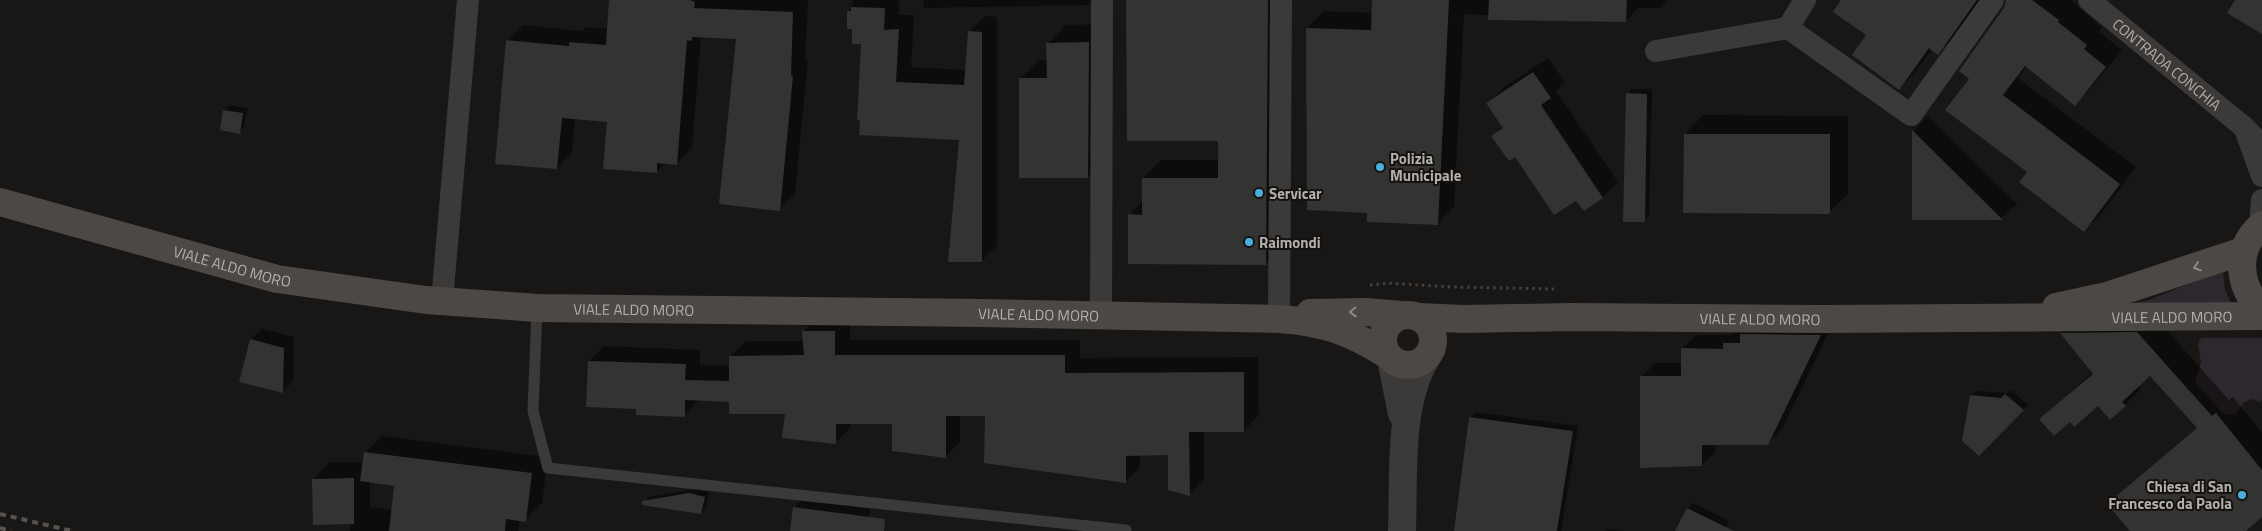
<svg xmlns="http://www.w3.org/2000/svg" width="2262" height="531" font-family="'Titillium Web',sans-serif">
  <rect width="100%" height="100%" fill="#181716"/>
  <!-- green -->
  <g fill="#2d272e">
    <path d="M2223,269l2,21 9,19 -123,-2 39,-7z"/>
    <path d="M2204,338h58v61l-2,3 -9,-3 -8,4 -8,12 -11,-1 -29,-31 6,-21 -3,-18 2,-5z"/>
  </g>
  <!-- shadow -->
  <g fill="#0007" fill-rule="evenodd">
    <path d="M610,0h198l-3,60 3,1 -13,133 -16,15 -42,-171 -36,-2 -9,112 -15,15h-11l-10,9 -48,-51 -33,-3 -3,35 -15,15 -49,-127 15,-16 59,6 4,-4 22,2z"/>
    <path d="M853,0h46v15h15l-3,52 55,3 4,-39 15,-15 12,1v229l-16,15 -21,-122 -100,-5 2,-91 -9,-15 -4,-17 3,-4z"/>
    <path d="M924,0h168l-5,5 -164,3z"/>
    <path d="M1128,0h158l-2,245 -18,18 -137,-48 14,-14v-23l18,-18h58v-21z"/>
    <path d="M1374,0h294l-8,8h-22l-12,13 -162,-7 -10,193 -17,17 -69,-12 -61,-184 17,-17 49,2z"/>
    <path d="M1843,0h138l-25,35 -18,18 -6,-4 -15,21 -18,19 -31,-55z"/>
    <path d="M2014,0h57l31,28 -3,4 23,18 -31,38 -16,16 -48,-38 -9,12 118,89 -35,47 -17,16 -56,-58 -57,-94z"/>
    <path d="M1107,24l-1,134 -18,18 -68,-97 19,-19h9v-17l18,-18z"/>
    <path d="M1548,58l17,24 -9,9 62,91 -15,15 -19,13 -7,-11 -84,-63 10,-10 -15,-23 15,-15z"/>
    <path d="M1632,89h20l-3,127 -5,5 -17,-127z"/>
    <path d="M230,105l18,3 -4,19 -5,5 -14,-22z"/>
    <path d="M1703,115l145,1v78l-19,18 -144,-78z"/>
    <path d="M1928,116l89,88 -15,14h-89v-87z"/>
    <path d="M2154,316l75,84 4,-3 29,36v83l-18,15h-113l-23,-27 90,-77 -47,-53 -13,11 3,4 -16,16 -27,-1 -28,16 -29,-1 52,-47 -32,-39 17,-16z"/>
    <path d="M818,317h32v23h230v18l178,-1 1,58 -15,16h-40v48l-15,15 -20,-40 -29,1v12l-15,15 -139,-67h-26v27l-15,15 -52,-34h-43v5l-15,15 -49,-30 -55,-12 -32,-2 -15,17 -46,-8 -49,-47 15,-15 96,4v15l31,1v-10l15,-15h58l-1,-9z"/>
    <path d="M1834,321l-52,108 -14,14 -52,1v7l-14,14 -61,-88 15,-14h26v-14l14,-14h36l6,-6z"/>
    <path d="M262,329l32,8 -1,44 -10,11 -43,-11 11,-42z"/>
    <path d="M2011,390l17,15 -49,49 -8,-58 5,-5 31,2z"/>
    <path d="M1476,412l102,14 -17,105h-106l16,-114z"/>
    <path d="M382,436l166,21 -6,46 -17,17h-5l-2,11h-168l1,-8 -37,-44 16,-17h34l1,-9zM370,481l26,4 -3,25 -23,-3z"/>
    <path d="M695,489l14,3 -3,16 -5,5 -58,-11 6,-5z"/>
    <path d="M801,500l69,9 -3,22h-76l3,-23z"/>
    <path d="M1693,503l36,18 -4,10h-48l11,-23z"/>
    <path d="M1607,529l18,2h-20z"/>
  </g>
  <!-- building -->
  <g fill="#333331">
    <path d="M609,0h81l5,2 -1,6 99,4 -2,63 2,1 -13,135 -61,-7 17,-165 -44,-2v4l-5,-1 -10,125 -20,-2v10l-54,-4 4,-47 -45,-4 -5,51 -62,-5 11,-124 63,6v-4l37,3z"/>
    <path d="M1126,0h142l-2,265 -138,-1v-50l14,1v-37h76v-37h-91z"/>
    <path d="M1372,0h77l-11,225 -71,-3v-9l-60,-3 -1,-182 65,2z"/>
    <path d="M1489,0h138l-1,22 -138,-2z"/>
    <path d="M1841,0h136l-39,55 -9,-7 -30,42 -47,-35 14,-20 -33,-23z"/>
    <path d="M2006,0h26l27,20 -1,2 29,23 -3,4 22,18 -31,39 -50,-40 -22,29 117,89 -36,48 -65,-50 8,-10 -82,-62 24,-31 -10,-8 45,-63z"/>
    <path d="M2235,0h27v34l-35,-21z"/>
    <path d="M851,7l34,1 -1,22 15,-1 -3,53 68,3 4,-54 14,1v230h-34l11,-122 -100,-5 1,-14 -3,-1 4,-76h-9v-15h-5v-18h4z"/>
    <path d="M1089,42l-1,136h-69v-100h28l-1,-35z"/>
    <path d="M1533,72l18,26 -10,7 62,93 -19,13 -8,-10 -22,14 -39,-58 -6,4 -18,-25 12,-8 -17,-25z"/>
    <path d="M1626,93l21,1 -2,128h-22z"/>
    <path d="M223,110l20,3 -3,21 -20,-4z"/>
    <path d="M1912,130l91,90h-91z"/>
    <path d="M1684,134h146v80l-147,-1z"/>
    <path d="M802,331h33v24h230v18l179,-1v60h-55l1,64 -22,-6v-35l-42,1v27l-142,-20 1,-47h-39v42l-54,-7v-27h-56v20l-54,-6 3,-24h-56v-12l-44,-2v17l-49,-2v-6l-50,-2 2,-46 98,3 -1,16 44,1v-25l75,-1z"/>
    <path d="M2137,332l75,84 4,-3 46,57v47l-16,14h-116l-23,-27 90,-76 -47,-52 -28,26 4,4 -16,14 -12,-14 -24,21 -4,-5 -16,14 -15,-17 54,-45 -33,-41z"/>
    <path d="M1740,334l81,1 -53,110h-66v21l-62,2v-92h41v-28l42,1v-6h17z"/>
    <path d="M250,339l34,9 -1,45 -44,-11z"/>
    <path d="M2005,394l19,16 -45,46 -17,-15 8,-46 31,3z"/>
    <path d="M1469,417l104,14 -16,100h-103z"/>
    <path d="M364,452l168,21 -6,49 -20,-3 -1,12h-116l5,-45 -34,-5z"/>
    <path d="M354,478v46l-41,1 -1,-46z"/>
    <path d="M689,493l16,4 -4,17 -59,-9v-4z"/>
    <path d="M793,507l92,12 -1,12h-94z"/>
    <path d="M1687,508l47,23h-59z"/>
  </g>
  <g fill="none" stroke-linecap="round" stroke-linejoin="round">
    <!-- path -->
    <path stroke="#43403e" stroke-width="3" stroke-dasharray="2.5 4" stroke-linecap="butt" d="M1370,285l17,-2 65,4 102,2"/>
    <!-- service -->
    <path stroke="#3c3a38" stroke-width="11" d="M537,308l-4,103 15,57 578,62"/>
    <!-- minor -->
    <g stroke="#3c3a38" stroke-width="22">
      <path id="s1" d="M2089,0l156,128 17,18"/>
      <path d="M1788,28l17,-28"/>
      <path d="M1656,51l132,-23 123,87 82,-115"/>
      <path d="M2246,132l16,44"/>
      <path d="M2260,226l2,-26"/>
      <path d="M442,301l26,-301"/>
      <path d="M1101,316l1,-316"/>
      <path d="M1279,319l2,-319"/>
    </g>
    <!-- tertiary -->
    <g stroke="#3c3a38" stroke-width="28">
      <path d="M1391,359l11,55"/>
      <path d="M1402,531c2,-54 -4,-126 24,-173"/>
    </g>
    <!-- secondary -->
    <g stroke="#4c4846" stroke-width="28">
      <path id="s2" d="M0,202l277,77 149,21 111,8 445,5 297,6c44,3 70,12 107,35"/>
      <path d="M2262,225c-28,23 -25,61 0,85"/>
      <path d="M2056,307l51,-11 136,-45"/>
      <path d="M1310,313l55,-1 37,3"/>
      <circle cx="1408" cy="340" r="25"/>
      <path id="s3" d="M1418,317l46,2 108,-2 251,2 439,-3"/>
    </g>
    <!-- rail -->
    <g stroke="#575351" stroke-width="4" stroke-dasharray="6 5" stroke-linecap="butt">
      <path d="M0,514l72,17"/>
      <path d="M0,528l11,3"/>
    </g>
  </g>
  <!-- one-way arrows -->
  <defs><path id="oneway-chevron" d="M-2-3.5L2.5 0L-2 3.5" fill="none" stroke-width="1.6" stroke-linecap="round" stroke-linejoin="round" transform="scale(1.25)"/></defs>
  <g stroke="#918a87">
    <use href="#oneway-chevron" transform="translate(2197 267) rotate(161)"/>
    <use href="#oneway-chevron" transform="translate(1353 312) rotate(179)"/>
  </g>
  <!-- markers -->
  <g fill="#4aafdc" stroke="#131211" stroke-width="2">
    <circle cx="1380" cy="167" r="5"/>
    <circle cx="1259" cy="193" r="5"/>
    <circle cx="1249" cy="242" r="5"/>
    <circle cx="2242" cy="495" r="5"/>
  </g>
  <g text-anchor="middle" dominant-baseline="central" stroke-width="4" stroke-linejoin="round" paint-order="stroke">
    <!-- street labels -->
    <g font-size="15" fill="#b6aeaa" stroke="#131211">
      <text stroke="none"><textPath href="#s1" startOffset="101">CONTRADA CONCHIA</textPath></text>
      <text stroke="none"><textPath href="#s2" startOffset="241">VIALE ALDO MORO</textPath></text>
      <text stroke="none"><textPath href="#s2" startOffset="646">VIALE ALDO MORO</textPath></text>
      <text stroke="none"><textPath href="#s2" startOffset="1051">VIALE ALDO MORO</textPath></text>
      <text stroke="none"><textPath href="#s3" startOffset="754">VIALE ALDO MORO</textPath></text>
      <text stroke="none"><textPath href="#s3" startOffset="342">VIALE ALDO MORO</textPath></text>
    </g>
    <!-- poi labels -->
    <g font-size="15" font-weight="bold" fill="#b6aeaa" stroke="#131211" text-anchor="start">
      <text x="1390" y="158">Polizia<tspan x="1390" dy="17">Municipale</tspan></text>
      <text x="1269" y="193">Servicar</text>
      <text x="1259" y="242">Raimondi</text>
      <text x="2232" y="486" text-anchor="end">Chiesa di San<tspan x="2232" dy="17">Francesco da Paola</tspan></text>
    </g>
  </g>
</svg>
